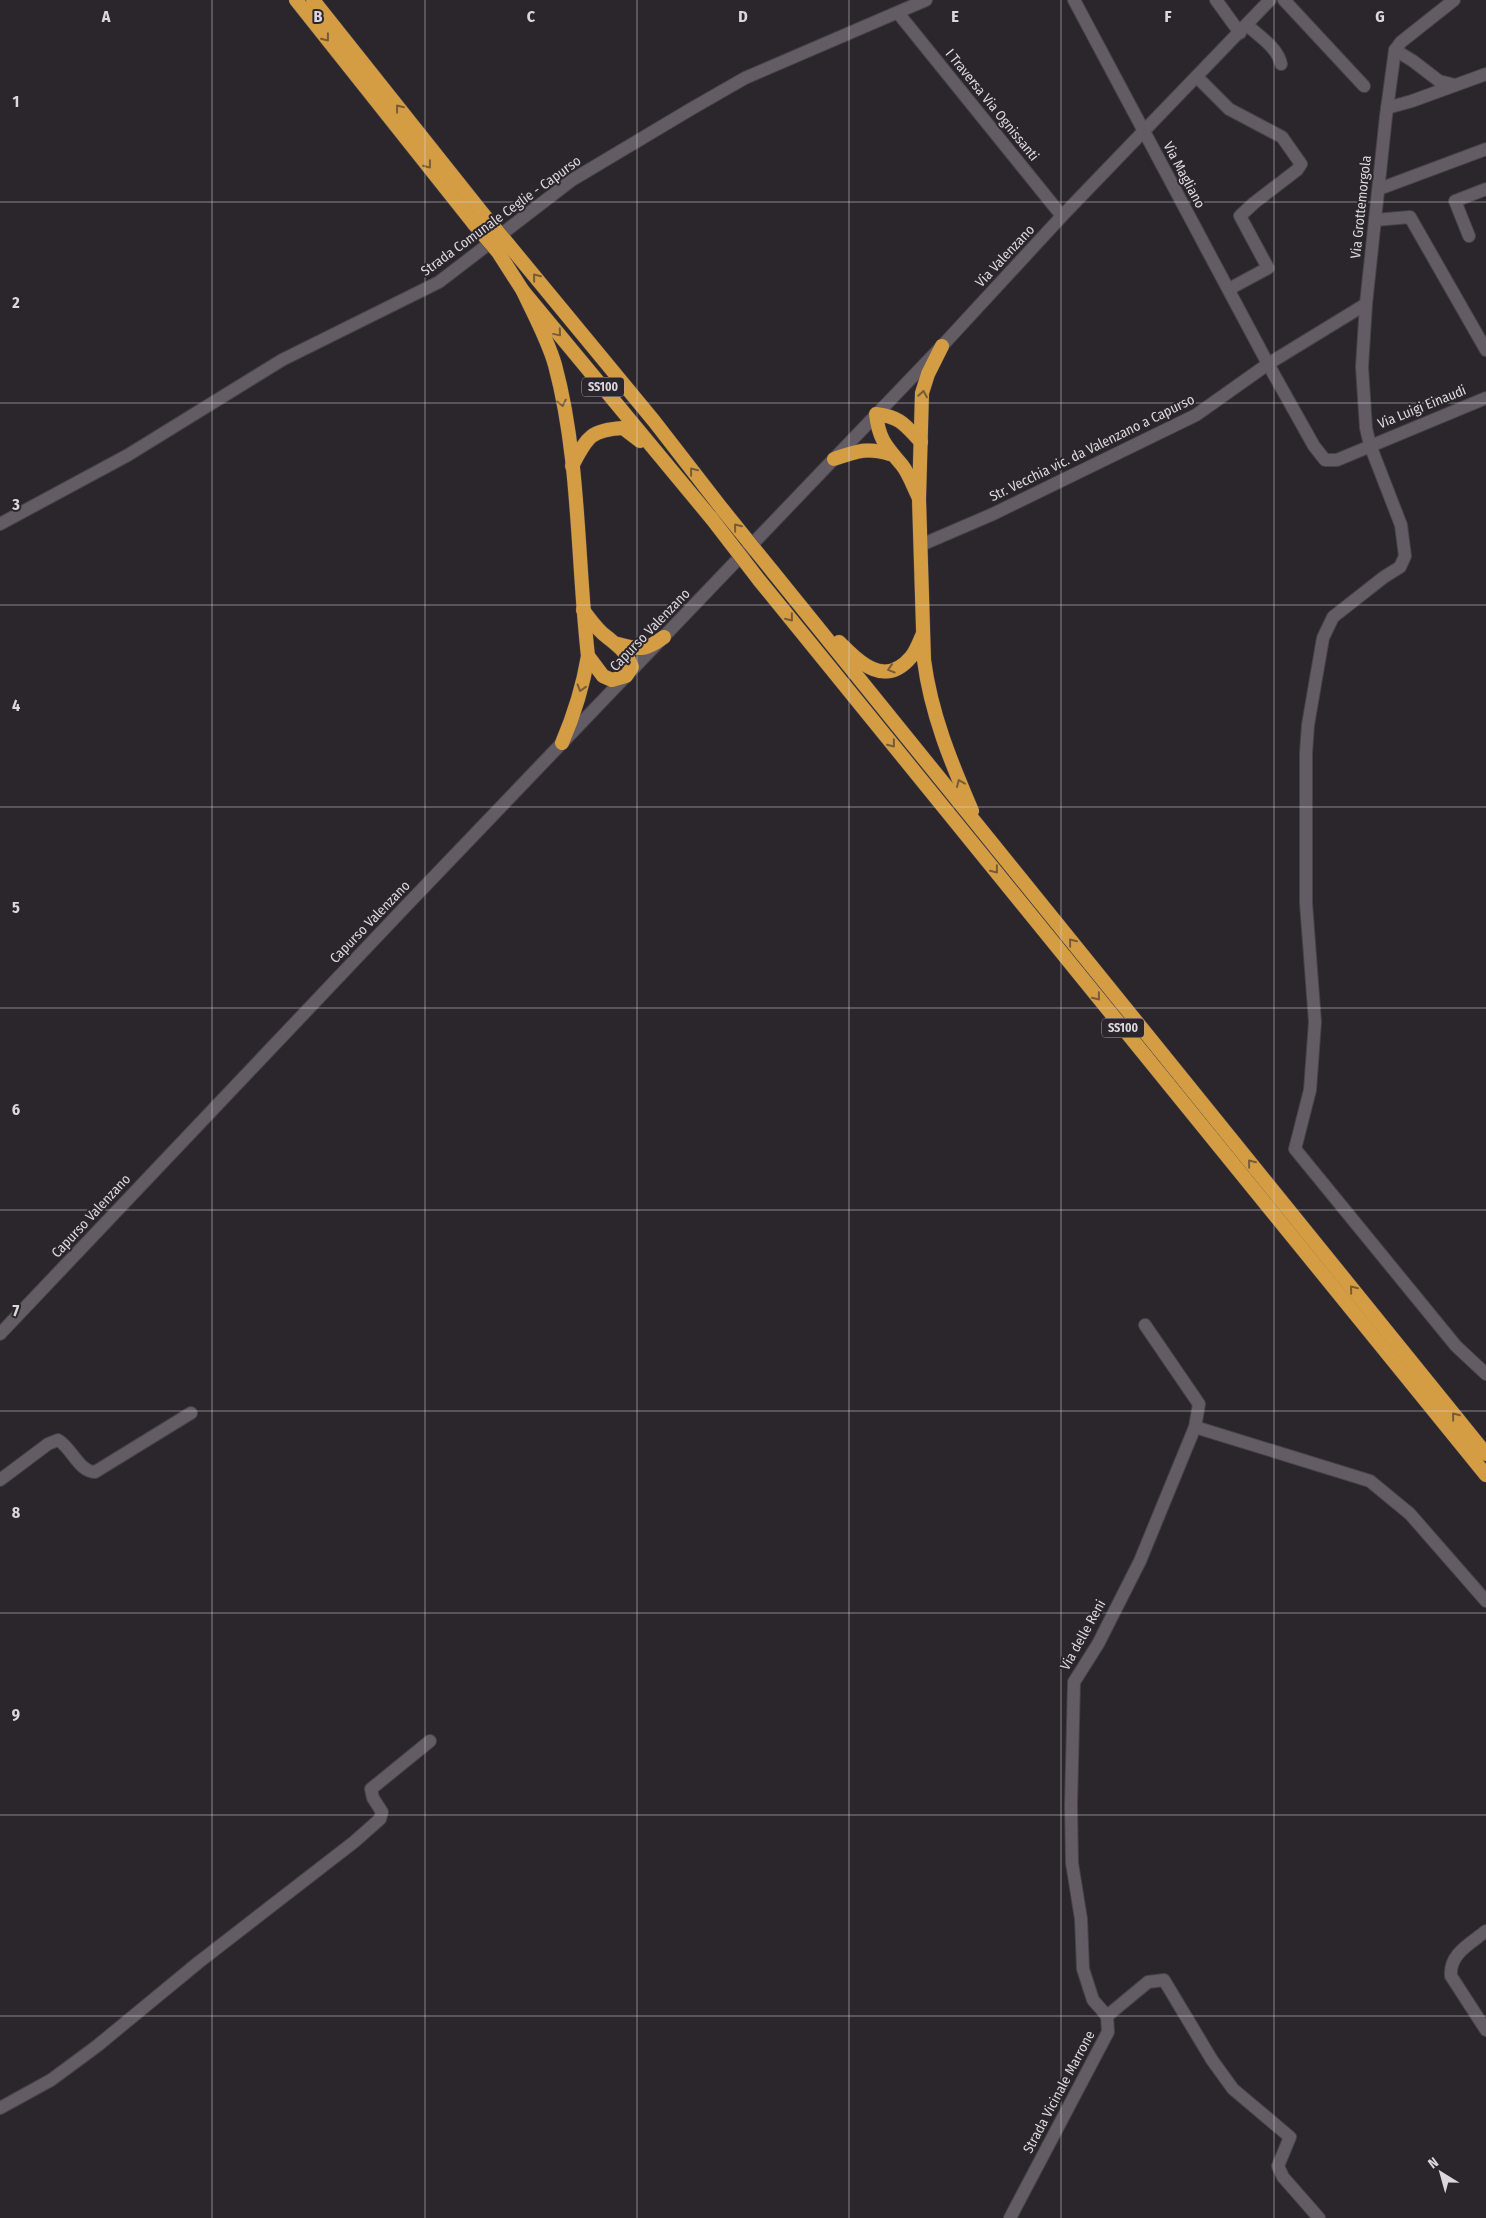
<svg xmlns="http://www.w3.org/2000/svg" width="1486" height="2218" font-family="'Fira Sans Condensed',sans-serif">
  <rect width="100%" height="100%" fill="#2b252c"/>
  <g fill="none" stroke-linecap="round" stroke-linejoin="round">
    <!-- minor casing -->
    <g stroke="#474249" stroke-width="14">
      <g id="minor">
        <path d="M1074,0l194,364 46,82 11,14h12l149,-62"/>
        <path d="M1216,0l24,33"/>
        <path d="M1284,0l80,86"/>
        <path d="M1454,0l-53,42 -6,8 -9,66 -20,188 -4,63 4,61 4,17 31,80 4,31 -5,11 -16,10 -51,40 -10,21 -15,87 -2,28v150l9,119 -5,68 -15,59 161,197 30,28"/>
        <path d="M898,13l164,203"/>
        <path d="M1247,25c12,11 31,23 34,39"/>
        <path d="M1395,50l18,11 26,20 16,4"/>
        <path d="M1197,77l32,32 53,28 19,27 -4,6 -43,33 -14,13 28,52 -39,21"/>
        <path d="M1387,108l25,-7 74,-27"/>
        <path d="M1379,189l107,-40"/>
        <path d="M1375,220l35,-3 76,133"/>
        <path d="M1469,236l-14,-35 31,-12"/>
        <path d="M0,524l128,-69 154,-95 157,-78 133,-102 119,-71 54,-31 181,-78"/>
        <path d="M921,545l72,-31 203,-99 72,-51 98,-60"/>
        <path d="M1195,1427l175,54 40,33 76,87"/>
        <path d="M0,1480l48,-36 10,-4c14,8 21,32 37,32l96,-59"/>
        <path d="M1486,1931c-16,13 -37,23 -35,45l35,54"/>
        <path d="M1107,2016l-14,-16 -10,-31 -2,-50 -9,-56 -1,-58 3,-123 24,-38 42,-83 55,-134 4,-23 -54,-79"/>
        <path d="M0,2108l51,-28 46,-34 102,-84 155,-120 26,-23 2,-7 -9,-14 -2,-9 59,-48"/>
        <path d="M1010,2218l98,-186 -1,-16 41,-34 16,-2 48,80 21,29 57,48 -12,29 5,11 36,41"/>
      </g>
    </g>
    <!-- tertiary casing -->
    <g stroke="#474249" stroke-width="14">
      <path id="tertiary" d="M0,1334l405,-427 537,-561 120,-130 208,-216"/>
    </g>
    <!-- trunk casing -->
    <g stroke="#474249" stroke-width="15">
      <g id="trunk">
        <path d="M296,0l178,224"/>
        <path d="M313,0l171,215"/>
        <path d="M508,244l146,177 69,89"/>
        <path d="M498,252l25,39 189,228"/>
        <path d="M523,291c11,24 25,49 32,74 25,93 22,195 33,291 -5,30 -14,59 -26,87"/>
        <path d="M942,346l-14,28 -6,19 -3,106 5,161c7,54 27,102 48,151"/>
        <path d="M834,459c23,-8 33,-12 56,-5"/>
        <path d="M572,466c15,-28 17,-36 51,-38l17,13"/>
        <path d="M918,496c-5,-10 -9,-22 -16,-31 -16,-19 -23,-25 -26,-51 25,3 29,11 45,28"/>
        <path d="M773,572l713,882"/>
        <path d="M759,580l727,895"/>
        <path d="M583,610c7,9 14,20 24,27 12,10 19,14 25,30l-6,9 -14,4 -9,-4 -15,-20"/>
        <path d="M839,642c21,21 46,46 72,15 5,-6 8,-15 11,-21"/>
        <path d="M618,644c22,6 27,7 46,-7"/>
      </g>
    </g>
    <!-- minor -->
    <use href="#minor" stroke="#645c65" stroke-width="12"/>
    <!-- tertiary -->
    <use href="#tertiary" stroke="#645c65" stroke-width="12"/>
    <!-- trunk -->
    <use href="#trunk" stroke="#d49d44" stroke-width="14"/>
    <!-- trunk-bridge casing -->
    <g stroke="#474249" stroke-width="15" stroke-linecap="butt">
      <g id="trunk-bridge">
        <path d="M484,215l24,29"/>
        <path d="M474,224l24,28"/>
        <path d="M723,510l50,62"/>
        <path d="M712,519l47,61"/>
      </g>
    </g>
    <!-- trunk-bridge -->
    <use href="#trunk-bridge" stroke="#d49d44" stroke-width="14"/>
  </g>
  <!-- one-way arrows -->
  <defs><path id="oneway-chevron" d="M-2-3.5L2.5 0L-2 3.5" fill="none" stroke-width="1.6" stroke-linecap="round" stroke-linejoin="round" transform="scale(1.25)"/></defs>
  <g stroke="#775b37">
    <use href="#oneway-chevron" transform="translate(326 38) rotate(52)"/>
    <use href="#oneway-chevron" transform="translate(399 108) rotate(-128)"/>
    <use href="#oneway-chevron" transform="translate(428 165) rotate(52)"/>
    <use href="#oneway-chevron" transform="translate(536 277) rotate(-129)"/>
    <use href="#oneway-chevron" transform="translate(558 333) rotate(50)"/>
    <use href="#oneway-chevron" transform="translate(923 394) rotate(-81)"/>
    <use href="#oneway-chevron" transform="translate(562 403) rotate(78)"/>
    <use href="#oneway-chevron" transform="translate(693 471) rotate(-128)"/>
    <use href="#oneway-chevron" transform="translate(737 527) rotate(-129)"/>
    <use href="#oneway-chevron" transform="translate(790 618) rotate(51)"/>
    <use href="#oneway-chevron" transform="translate(891 669) rotate(163)"/>
    <use href="#oneway-chevron" transform="translate(581 688) rotate(107)"/>
    <use href="#oneway-chevron" transform="translate(892 744) rotate(51)"/>
    <use href="#oneway-chevron" transform="translate(960 783) rotate(-113)"/>
    <use href="#oneway-chevron" transform="translate(995 870) rotate(51)"/>
    <use href="#oneway-chevron" transform="translate(1072 942) rotate(-129)"/>
    <use href="#oneway-chevron" transform="translate(1097 997) rotate(51)"/>
    <use href="#oneway-chevron" transform="translate(1251 1163) rotate(-129)"/>
    <use href="#oneway-chevron" transform="translate(1353 1289) rotate(-129)"/>
    <use href="#oneway-chevron" transform="translate(1455 1416) rotate(-129)"/>
  </g>
  <!-- grid -->
  <path fill="none" stroke="#dbd7dc" stroke-width="1" stroke-opacity="0.55" d="M212,0v2218M425,0v2218M637,0v2218M849,0v2218M1061,0v2218M1274,0v2218M0,202h1486M0,403h1486M0,605h1486M0,807h1486M0,1008h1486M0,1210h1486M0,1411h1486M0,1613h1486M0,1815h1486M0,2016h1486"/>
  <g text-anchor="middle" dominant-baseline="central" stroke-width="4" stroke-linejoin="round" paint-order="stroke">
    <!-- shield labels -->
    <g fill="#2b252c" stroke="#a6a2a7" stroke-width="1">
      <rect x="582" y="377.5" width="42" height="19" rx="4"/>
      <rect x="1102" y="1018.5" width="42" height="19" rx="4"/>
    </g>
    <g font-size="12" font-weight="bold" fill="#dbd7dc">
      <text x="603" y="387">SS100</text>
      <text x="1123" y="1028">SS100</text>
    </g>
    <!-- street labels -->
    <g font-size="14" fill="#dbd7dc" stroke="#2b252c">
      <text transform="translate(992 105) rotate(51)">I Traversa Via Ognissanti</text>
      <text transform="translate(1184 175) rotate(62)">Via Magliano</text>
      <text transform="translate(1361 207) rotate(-84)">Via Grottemorgola</text>
      <text transform="translate(501 216) rotate(-36)">Strada Comunale Ceglie - Capurso</text>
      <text transform="translate(1005 256) rotate(-47)">Via Valenzano</text>
      <text transform="translate(1422 407) rotate(-22)">Via Luigi Einaudi</text>
      <text transform="translate(1092 448) rotate(-26)">Str. Vecchia vic. da Valenzano a Capurso</text>
      <text transform="translate(650 630) rotate(-46)">Capurso Valenzano</text>
      <text transform="translate(370 922) rotate(-46)">Capurso Valenzano</text>
      <text transform="translate(91 1216) rotate(-47)">Capurso Valenzano</text>
      <text transform="translate(1083 1635) rotate(-61)">Via delle Reni</text>
      <text transform="translate(1059 2092) rotate(-62)">Strada Vicinale Marrone</text>
    </g>
  </g>
  <g font-size="16" text-anchor="middle" font-weight="bold" fill="#dbd7dc" stroke="#2b252c" stroke-width="4" stroke-linejoin="round" paint-order="stroke">
    <text x="106" y="22">A</text>
    <text x="318" y="22">B</text>
    <text x="531" y="22">C</text>
    <text x="743" y="22">D</text>
    <text x="955" y="22">E</text>
    <text x="1168" y="22">F</text>
    <text x="1380" y="22">G</text>
    <text x="16" y="107">1</text>
    <text x="16" y="308">2</text>
    <text x="16" y="510">3</text>
    <text x="16" y="711">4</text>
    <text x="16" y="913">5</text>
    <text x="16" y="1115">6</text>
    <text x="16" y="1316">7</text>
    <text x="16" y="1518">8</text>
    <text x="16" y="1720">9</text>
  </g>
  <!-- north arrow -->
  <g transform="translate(1441 2173) rotate(323)" stroke="#2b252c" stroke-width="4" paint-order="stroke">
  <path d="M0-4L9 19L0 12L-9 19Z" fill="#dbd7dc"/>
  <text y="-8" font-size="14" font-weight="bold" text-anchor="middle" fill="#dbd7dc">N</text>
  </g>
</svg>
